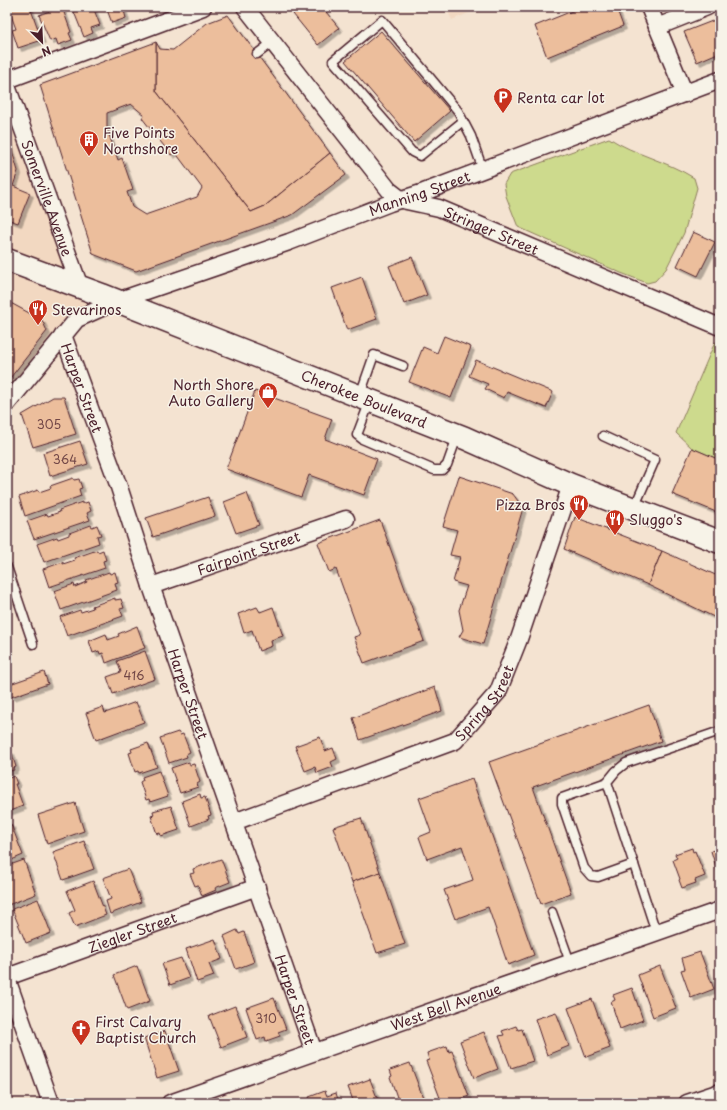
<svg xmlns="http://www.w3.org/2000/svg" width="727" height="1110" font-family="'Playpen Sans',sans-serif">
  <defs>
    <filter id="shadow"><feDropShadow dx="3.5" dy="3.5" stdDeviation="0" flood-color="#0004"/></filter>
  </defs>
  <rect width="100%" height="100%" fill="#f4e3d1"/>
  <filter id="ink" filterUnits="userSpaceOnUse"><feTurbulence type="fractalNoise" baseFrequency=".025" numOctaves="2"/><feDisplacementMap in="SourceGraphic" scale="8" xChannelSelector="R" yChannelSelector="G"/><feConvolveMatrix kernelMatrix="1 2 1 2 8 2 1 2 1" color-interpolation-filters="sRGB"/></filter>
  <g filter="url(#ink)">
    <!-- built -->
    <g fill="#f2d8c1">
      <path d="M446,7h37l-31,13z"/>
      <path d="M7,86l73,200 22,9 -25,24 -70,85z"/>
    </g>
    <!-- green -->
    <g fill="#cdda8d" stroke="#8c7c5c">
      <path d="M609,138c26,17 58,23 85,40l3,10 -13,45 -18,36 -11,12 -8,2 -26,-10 -103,-46 -12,-31 -2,-12 6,-10z"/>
      <path d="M715,342l5,3v115l-28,-12 -16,-15z"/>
    </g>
    <!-- building -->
    <g fill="#ecbe9c" stroke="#4a1f2b" fill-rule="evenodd" filter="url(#shadow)">
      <path d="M8,7h22l12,33 -24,8 -6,-18 4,-1z"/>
      <path d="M60,7h2l9,25 -2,1 3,7 -14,5 -2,-6 -6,2 -11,-26z"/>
      <path d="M72,7h21l7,18 -9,3 2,5 -9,4z"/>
      <path d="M106,7h17l3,11 -14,5z"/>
      <path d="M301,7h21l17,21 -21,17 -25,-31z"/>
      <path d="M582,7h34l7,19 -76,31 -12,-31z"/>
      <path d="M228,15l102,138 -65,53 -14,6 -95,-121v-49l4,7 13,1 34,-27z"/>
      <path d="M720,18v34l-23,10 -13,-30z"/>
      <path d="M381,31l69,80 -36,31 -69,-81z"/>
      <path d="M156,42v49l95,121 14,-6 65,-53 16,22 -54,40 -156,56 -43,-17 -53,-169zM131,104l13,11 -2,3 29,37 4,-3 27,36 -5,9 -52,18 -13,-8 -5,-15 6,-2 -11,-32 -4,2 -11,-31v-16z"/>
      <path d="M7,134l11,37 -5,15 17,7 -12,30 -11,-4z"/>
      <path d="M693,232l22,10 -17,34 -21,-10z"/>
      <path d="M412,257l15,38 -23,9 -15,-38z"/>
      <path d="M362,277l15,42 -30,11 -15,-42z"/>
      <path d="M7,301l35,19 5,11 -40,51z"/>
      <path d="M444,336l27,11 -20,51 -42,-16 14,-35 14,6z"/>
      <path d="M476,360l77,32 -7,16 -39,-16 -3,6 -19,-9 3,-5 -19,-8z"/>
      <path d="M255,391l77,28 -7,20 52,20 -13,36 -55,-20 -8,22 -75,-28z"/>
      <path d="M53,397h11l12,37 -43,13 -11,-32z"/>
      <path d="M80,441l8,23 -38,12 -7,-23z"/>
      <path d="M692,448l28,12v42l-4,10 -44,-18z"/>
      <path d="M459,476l54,18 10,14 -40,136 -24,-7 4,-7 -4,-20 8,-24 -14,-4 7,-25 -10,-2 7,-25 -14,-4z"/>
      <path d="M73,478l1,2 5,-1 3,9 -3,1 2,7 -56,20 -6,-19 19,-7 1,2 12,-4 -1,-2z"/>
      <path d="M247,493l12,32 -23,8 -12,-31z"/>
      <path d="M208,497l7,19 -62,21 -7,-19z"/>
      <path d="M82,502v2l6,-2 3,9 -4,2 3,7 -56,19 -7,-18 20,-7 1,2 12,-4 -1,-2z"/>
      <path d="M575,517l87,34 -14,34 -84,-36z"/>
      <path d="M380,520l44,121 -60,22 -10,-26 6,-2 -24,-66 -7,3 -11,-29z"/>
      <path d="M91,525l1,2 5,-2 4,10 -4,1 2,7 -55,19 -7,-18 20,-7 1,2 11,-4v-2z"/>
      <path d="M97,550l1,2 5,-2 3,10 -3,1 2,7 -56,19 -6,-18 20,-7v2l12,-4 -1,-2z"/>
      <path d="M662,551l58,26v31l-4,10 -68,-33z"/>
      <path d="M109,572l1,2 5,-2 3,10 -3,1 2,7 -56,20 -7,-19 20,-7 1,3 12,-5 -1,-2z"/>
      <path d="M115,598v2l6,-1 3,9 -4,1 3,7 -56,20 -7,-19 20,-7 1,2 12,-4 -1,-2z"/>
      <path d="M257,607l3,5 13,-5 10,29 -12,4 1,6 -13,5 -7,-21 -8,3 -6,-19z"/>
      <path d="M137,626l8,22 -39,15 -3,-10 -3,1 -1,-3 -6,2 -4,-12 17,-7 2,6 11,-4 -1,-2z"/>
      <path d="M145,651l10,28 -42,15 -6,-17 14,-5 -4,-11z"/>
      <path d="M44,672l4,12 -37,13 -4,-12z"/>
      <path d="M435,687l7,24 -82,29 -7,-22z"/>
      <path d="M136,702l8,20 -48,18 -10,-27 17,-6 2,6z"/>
      <path d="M649,705l12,36 -128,46 38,106 -30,11 -52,-142z"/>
      <path d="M178,732l2,3 3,-1 7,18 -4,2 1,3 -18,6 -9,-25z"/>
      <path d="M320,737l5,14 8,-3 4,11 -6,3 2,5 -16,6 -2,-6 -10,4 -10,-25z"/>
      <path d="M148,743l9,24 -18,6 -1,-2 -3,1 -6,-19 3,-1 -1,-3z"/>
      <path d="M7,751h4l5,16 -3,1 1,2 -7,2z"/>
      <path d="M189,762l1,3 4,-1 6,18 -3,2 1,3 -18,6 -9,-25z"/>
      <path d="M159,771l9,25 -18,6 -1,-3 -3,1 -6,-18 3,-2 -1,-3z"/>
      <path d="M14,776l3,8h-2l8,22 -16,6v-33z"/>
      <path d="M472,779l62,176 -26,10 -20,-58 -33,12 -11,-29 29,-10 -11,-34 -35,13 -8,-22 12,-5 -12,-34z"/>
      <path d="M200,794l1,4 4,-1 6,18 -3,1 1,3 -18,7 -9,-25z"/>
      <path d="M75,803l9,28 -37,13 -9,-29z"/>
      <path d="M171,806l8,24 -18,6 -1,-3 -3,1 -6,-18 3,-1 -1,-4z"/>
      <path d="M361,818l19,54 -28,10 -19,-55z"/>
      <path d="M11,824l12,31 -16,7v-36z"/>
      <path d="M84,841l10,28 -31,11 -10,-28z"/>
      <path d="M692,848l1,4 2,-1 10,25 -10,4 1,3 -14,5 -3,-8 1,-1 -7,-19 4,-2 -2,-4z"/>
      <path d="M720,848v28l-1,1 -8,-26z"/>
      <path d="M221,859l9,23 -15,6 1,2 -14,6 -4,-11 -3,1 -5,-12 4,-1 -1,-4z"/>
      <path d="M24,860l12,34 -28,11 -1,-4v-35z"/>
      <path d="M128,869l13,33 -31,12 -4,-13 5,-2 -8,-21z"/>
      <path d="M380,872l25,72 -28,9 -25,-71z"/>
      <path d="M93,881l13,34 -31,12 -6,-14 6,-3 -8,-19z"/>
      <path d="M38,899l13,34 -25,10 -14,-34z"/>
      <path d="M237,930l2,4 5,-2 10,30 -18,7 -12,-33z"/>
      <path d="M215,939l7,20 -13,5 5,12 -17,6 -11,-33z"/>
      <path d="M700,952l14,37 -23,9 -10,-28 4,-1 -3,-11z"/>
      <path d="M181,958l8,20 -19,7 -8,-21z"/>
      <path d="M137,966l13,35 -23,9 -13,-35z"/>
      <path d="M660,966l16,42 -23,9 -15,-42z"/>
      <path d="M632,988l11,32 -23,9 -9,-27 4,-2 -2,-5z"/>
      <path d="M274,998l12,31 -8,3 2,4 -14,5 -1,-4 -8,3 -11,-32z"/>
      <path d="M592,999l18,49 -24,9 -18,-49z"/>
      <path d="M235,1006l12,31 -26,10 -12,-31z"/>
      <path d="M556,1012l13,34 -22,9 -12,-36z"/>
      <path d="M516,1026l2,4 4,-1 11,32 -22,7 -12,-32 5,-1 -2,-4z"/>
      <path d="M165,1031l14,40 -22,7 -13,-40z"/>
      <path d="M484,1032l14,37 -24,9 -14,-37z"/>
      <path d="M447,1046l2,6 3,-1 17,45 -19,7h-8l-16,-42 3,-1 -2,-7z"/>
      <path d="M410,1063l15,40h-26l-9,-26 2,-1 -2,-6z"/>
      <path d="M370,1079l9,24h-25l-6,-16z"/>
      <path d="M325,1091l2,5 9,-3 3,10h-28l-2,-6z"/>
    </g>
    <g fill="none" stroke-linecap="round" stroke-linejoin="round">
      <!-- lane casing -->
      <g stroke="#4a1f2b" stroke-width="11">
        <g id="lane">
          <path d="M257,54l16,-12"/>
          <path d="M463,121l-43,35 -8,-4 -79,-91 49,-41 76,91 13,25 12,34"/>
          <path d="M360,395l14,-40 29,11"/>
          <path d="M370,401l-13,34 5,4 72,31h8l5,-5 10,-28"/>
          <path d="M603,436l52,24 -21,48"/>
          <path d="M7,567l26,77"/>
          <path d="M607,782l-45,16v6l22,64 7,8 7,1 36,-13"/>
          <path d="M552,912l18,50"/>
          <path d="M656,932l-49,-150 9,-11 10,-8 94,-32"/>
        </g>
      </g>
      <!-- street casing -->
      <g stroke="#4a1f2b" stroke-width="19">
        <g id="street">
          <path id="s1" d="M245,7l144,183 13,10 37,8 281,119"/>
          <path d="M649,7l36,87"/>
          <path d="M657,27l50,-20"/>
          <path d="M7,80l196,-73"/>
          <path id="s2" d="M7,86l73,201"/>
          <path id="s3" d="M63,335l56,152 32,99 163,466"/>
          <path id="s4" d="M7,404l70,-85 40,-18 172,-59 101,-39 34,-11 296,-112"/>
          <path id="s5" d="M151,586l195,-67"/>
          <path id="s6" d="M234,822l221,-81 43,-49 21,-53 52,-154"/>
          <path id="s7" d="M7,977l250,-90"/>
          <path d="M7,979l44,124"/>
          <path id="s8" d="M170,1103l550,-193"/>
          <path d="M687,1103l33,-11"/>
        </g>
      </g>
      <!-- secondary casing -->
      <g stroke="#4a1f2b" stroke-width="25">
        <g id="secondary">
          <path id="s9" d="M7,260l95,35 363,143 106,47 149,57"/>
        </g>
      </g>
      <!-- lane -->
      <use href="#lane" stroke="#f7f3e8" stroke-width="8"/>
      <!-- street -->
      <use href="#street" stroke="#f7f3e8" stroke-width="16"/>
      <!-- secondary -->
      <use href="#secondary" stroke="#f7f3e8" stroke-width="22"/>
    </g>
  </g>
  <!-- icons -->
  <defs>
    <g id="parking-pin" transform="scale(1)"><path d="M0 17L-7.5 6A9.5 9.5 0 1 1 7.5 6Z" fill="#c8321e" stroke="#f7f3e8"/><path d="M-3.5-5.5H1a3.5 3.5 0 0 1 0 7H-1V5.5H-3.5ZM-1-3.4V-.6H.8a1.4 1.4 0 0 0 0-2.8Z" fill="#fff"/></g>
    <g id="building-pin" transform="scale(1)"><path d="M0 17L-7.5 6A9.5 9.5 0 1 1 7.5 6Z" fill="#c8321e" stroke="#f7f3e8"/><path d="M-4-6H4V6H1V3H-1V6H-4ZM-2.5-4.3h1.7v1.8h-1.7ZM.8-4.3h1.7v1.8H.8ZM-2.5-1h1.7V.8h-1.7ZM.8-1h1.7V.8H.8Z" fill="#fff"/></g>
    <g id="restaurant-pin" transform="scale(1)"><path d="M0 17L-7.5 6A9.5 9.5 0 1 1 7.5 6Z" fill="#c8321e" stroke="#f7f3e8"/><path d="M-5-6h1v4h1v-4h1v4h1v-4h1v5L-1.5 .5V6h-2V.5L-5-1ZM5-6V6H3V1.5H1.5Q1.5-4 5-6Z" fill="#fff"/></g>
    <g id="shop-pin" transform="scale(1)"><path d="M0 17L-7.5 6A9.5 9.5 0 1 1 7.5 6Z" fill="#c8321e" stroke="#f7f3e8"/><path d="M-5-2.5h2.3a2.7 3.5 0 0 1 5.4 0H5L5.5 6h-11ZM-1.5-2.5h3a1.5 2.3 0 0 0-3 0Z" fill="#fff"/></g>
    <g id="church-pin" transform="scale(1)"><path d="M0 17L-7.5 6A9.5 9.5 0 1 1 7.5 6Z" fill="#c8321e" stroke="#f7f3e8"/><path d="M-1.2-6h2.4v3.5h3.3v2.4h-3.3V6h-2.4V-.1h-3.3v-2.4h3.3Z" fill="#fff"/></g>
  </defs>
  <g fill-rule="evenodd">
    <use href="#parking-pin" x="503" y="97"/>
    <use href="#building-pin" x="89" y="140"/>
    <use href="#restaurant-pin" x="38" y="309"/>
    <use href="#shop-pin" x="268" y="392"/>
    <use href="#restaurant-pin" x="579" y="504"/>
    <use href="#restaurant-pin" x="615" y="519"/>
    <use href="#church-pin" x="81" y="1029"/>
  </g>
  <g text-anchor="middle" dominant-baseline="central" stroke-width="3" stroke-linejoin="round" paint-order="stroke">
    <!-- number labels -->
    <g font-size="12" fill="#724747">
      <text x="49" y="424">305</text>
      <text x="65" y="459">364</text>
      <text x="134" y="675">416</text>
      <text x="266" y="1018">310</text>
    </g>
    <!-- poi labels -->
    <g font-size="14" fill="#4a1f2b" stroke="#f7f3e8" text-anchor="start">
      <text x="517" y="97">Renta car lot</text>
      <text x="103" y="132">Five Points<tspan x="103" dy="16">Northshore</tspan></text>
      <text x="52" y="309">Stevarinos</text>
      <text x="254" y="384" text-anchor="end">North Shore<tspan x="254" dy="16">Auto Gallery</tspan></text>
      <text x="565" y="504" text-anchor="end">Pizza Bros</text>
      <text x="629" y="519">Sluggo's</text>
      <text x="95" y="1021">First Calvary<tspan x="95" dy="16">Baptist Church</tspan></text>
    </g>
    <!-- street labels -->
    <g font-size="14" fill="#4a1f2b" stroke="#f7f3e8">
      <text stroke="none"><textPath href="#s4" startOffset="475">Manning Street</textPath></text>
      <text stroke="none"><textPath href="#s2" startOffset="119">Somerville Avenue</textPath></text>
      <text stroke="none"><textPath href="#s1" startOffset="344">Stringer Street</textPath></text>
      <text stroke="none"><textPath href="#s3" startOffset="56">Harper Street</textPath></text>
      <text stroke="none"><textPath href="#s9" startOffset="383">Cherokee Boulevard</textPath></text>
      <text stroke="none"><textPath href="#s5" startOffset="103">Fairpoint Street</textPath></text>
      <text stroke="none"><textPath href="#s3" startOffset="380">Harper Street</textPath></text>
      <text stroke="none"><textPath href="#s6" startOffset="284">Spring Street</textPath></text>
      <text stroke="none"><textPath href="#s7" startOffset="133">Ziegler Street</textPath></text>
      <text stroke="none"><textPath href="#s3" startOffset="704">Harper Street</textPath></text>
      <text stroke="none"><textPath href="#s8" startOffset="292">West Bell Avenue</textPath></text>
    </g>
  </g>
  <!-- margin -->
  <rect width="727" height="1110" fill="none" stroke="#f7f3e8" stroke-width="24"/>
  <rect x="12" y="12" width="703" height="1086" fill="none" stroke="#4a1f2b" stroke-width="1.5" filter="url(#ink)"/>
  <!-- north arrow -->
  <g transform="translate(42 42) rotate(156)" stroke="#f7f3e8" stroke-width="3" paint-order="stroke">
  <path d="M0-3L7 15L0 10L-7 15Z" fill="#4a1f2b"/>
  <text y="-6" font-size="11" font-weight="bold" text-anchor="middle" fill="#4a1f2b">N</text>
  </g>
</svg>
